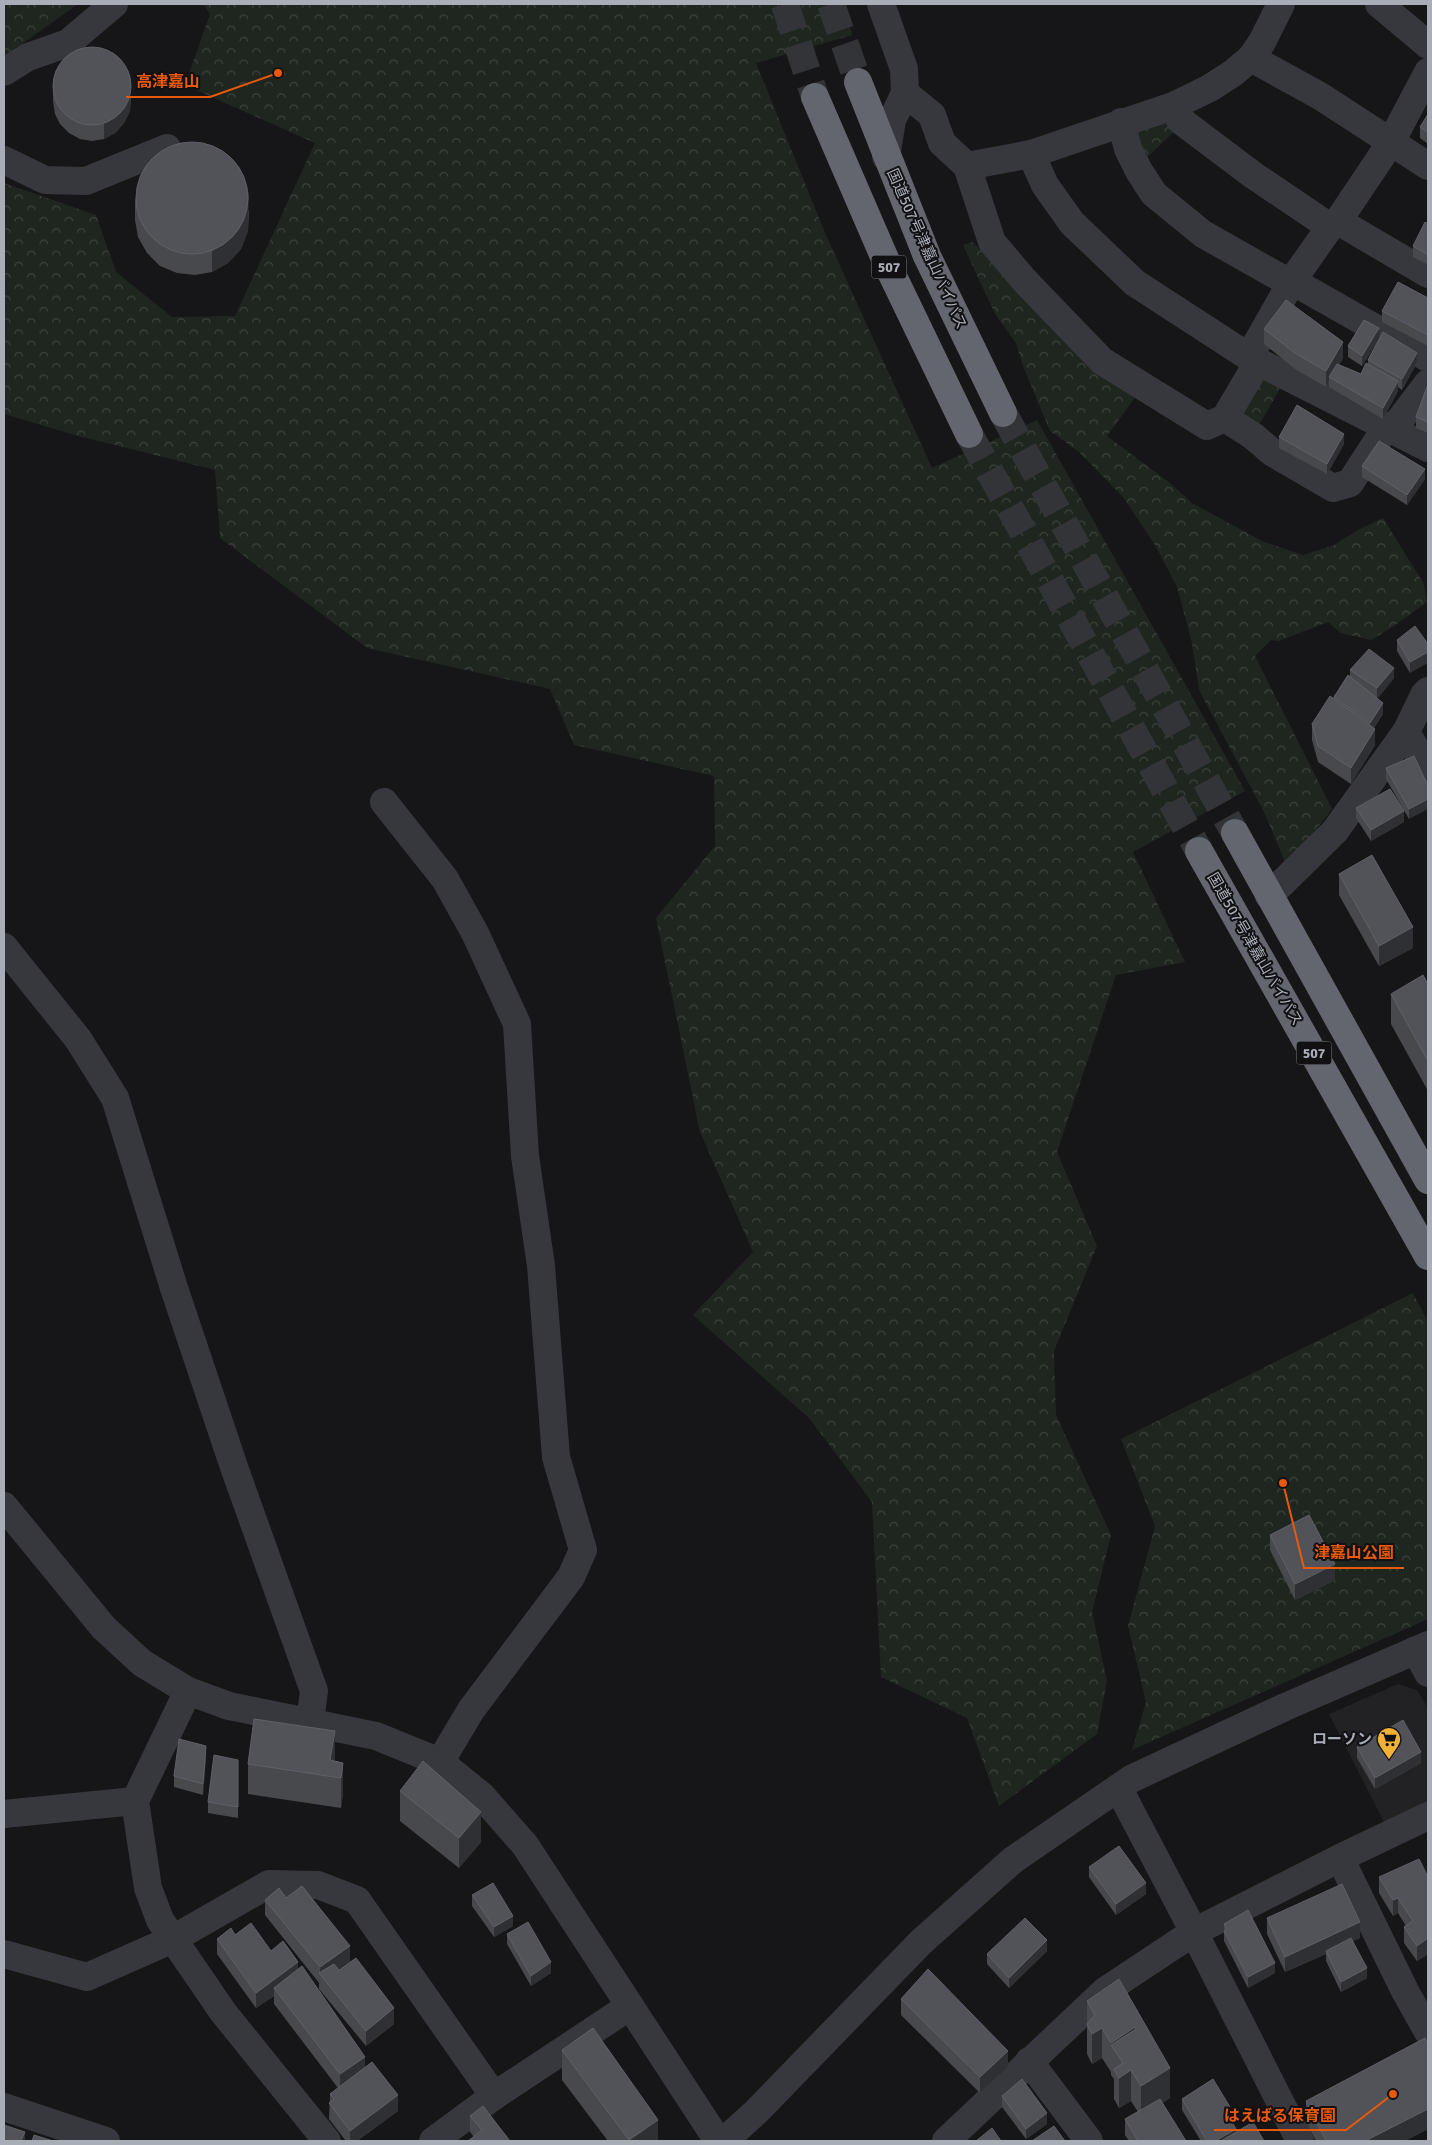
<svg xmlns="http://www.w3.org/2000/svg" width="1432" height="2145" font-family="Signika,'Noto Sans JP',sans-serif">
  <defs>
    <pattern id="forest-crowns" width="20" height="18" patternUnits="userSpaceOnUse" patternTransform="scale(1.25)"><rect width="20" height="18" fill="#1e261f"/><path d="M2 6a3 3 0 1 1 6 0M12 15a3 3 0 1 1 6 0" fill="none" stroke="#3c433d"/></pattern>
  </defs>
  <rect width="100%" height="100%" fill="#161618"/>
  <!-- built -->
  <path fill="#222225" d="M1398,1684l19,6 11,18v97l-43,19 -56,-110z"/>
  <!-- forest -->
  <g fill="url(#forest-crowns)">
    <path d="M4,4h74l-74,53z"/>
    <path d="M203,4h641l8,31 -96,28 70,172 106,233 105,-48 208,371 -112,61 52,110 -69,13 -59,177 40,94 -43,105 2,64 55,120 -19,77 15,69 -10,53 -98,72 -32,-88 -86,-41 -9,-175 -62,-83 -117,-104 60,-63 -53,-120 -44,-214 59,-72 -1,-70 -140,-31 -24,-56 -183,-41 -147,-110 -5,-68 -137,-34 -74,-22v-231l92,32 20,57 56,45 63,-1 80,-173 -130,-58 25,-71z"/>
    <path d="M1166,119l11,10 -35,33 -5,-30z"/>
    <path d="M972,242l167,150 -32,44 63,47 22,20 70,38 41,14 31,-10 24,-15 25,-12 41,66 3,18 -36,26 -20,12 -30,-7 -13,-11 -49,19 -8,-1 -16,16 77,153 -30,39 -16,16 -22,-52 -65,-122 -7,-47 -15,-56 -22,-42 -32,-48 -44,-45 -29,-21 -27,-65 -7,-23 -21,-29 -32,-69z"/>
    <path d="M1261,366l24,14 -29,50 -23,-13z"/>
    <path d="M1413,1293l15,29v297l-296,131 14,-48 -18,-76 27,-100 -34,-87z"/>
  </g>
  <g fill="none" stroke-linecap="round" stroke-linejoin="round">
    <!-- highway-tunnel -->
    <g stroke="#333438" stroke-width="28" stroke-dasharray="28 14" stroke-linecap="butt">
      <path d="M785,4l30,93"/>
      <path d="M831,4l27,78"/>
      <path d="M1003,413l232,420"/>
      <path d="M969,434l230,417"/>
    </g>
    <!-- minor -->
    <g stroke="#37383d" stroke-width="28">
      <path d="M881,4l23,65 1,24 -13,27 -6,37"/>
      <path d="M1379,4l49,41"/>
      <path d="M1251,58l69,38 108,70"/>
      <path d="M4,72l24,-15 40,-14 46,-39"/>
      <path d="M905,93l27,22 10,28 25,23 25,76 32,38 78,81 105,65 18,-8 33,-56"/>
      <path d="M1173,106l7,14 73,55 77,52"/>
      <path d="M1121,122l7,27 11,22 15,23 49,40 76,43 13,4 136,77"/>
      <path d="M1031,154l14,31 27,38 63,60 114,74 43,-76 38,-54 8,-6 53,-79 37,-70"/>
      <path d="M4,160l41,20 41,1 81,-33"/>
      <path d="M967,166l64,-12 142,-48 37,-18 23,-15 18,-15 11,-16 19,-38"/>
      <path d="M1338,221l90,53"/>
      <path d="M1249,357l179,91"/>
      <path d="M1225,418l28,18 20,17 60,35 17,-5 37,-57"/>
      <path d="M1393,429l35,-46"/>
      <path d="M1406,732l22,38"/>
      <path d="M384,802l61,77 30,54 42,91 8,132 16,110 15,191 27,93 -12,27 -100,133 -31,52"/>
      <path d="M1269,896l66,-65 71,-99 18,-37 4,-4"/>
      <path d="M4,947l74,92 37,59 59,190 60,179 80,224 -4,31"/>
      <path d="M4,1506l100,122 38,35 46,28 41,15 147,30 64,26 42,34 43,49 193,296"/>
      <path d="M1416,1650l12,23"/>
      <path d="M188,1691l-53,110 13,87 12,32 63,92 104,129"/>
      <path d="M4,1814l131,-13"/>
      <path d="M1340,1858l65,133 23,41"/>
      <path d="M4,1954l83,23 86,-38 96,-55 49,1 39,15 137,196"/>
      <path d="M1029,2061l60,80"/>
      <path d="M4,2107l102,34"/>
      <path d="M433,2141l61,-45 136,-90"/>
      <path d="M724,2141l33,-30 164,-169 92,-82 118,-81 154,-72 143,-62"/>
      <path d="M946,2141l159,-150 89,-59 -75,-143"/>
      <path d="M1300,2141l-106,-209 146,-74 88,-42"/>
    </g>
    <!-- highway -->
    <g stroke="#63666e" stroke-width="28">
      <path d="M858,82l69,174 76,157"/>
      <path d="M815,97l74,171 80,166"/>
      <path d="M1235,833l193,347"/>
      <path d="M1199,851l229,405"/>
    </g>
  </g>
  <!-- wall -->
  <g fill="#47494d">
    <path d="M53,86l78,12 -1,13 -6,12 -9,10 -11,6 -12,2 -12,-2 -11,-6 -9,-9 -5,-10 -2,-13z"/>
    <path d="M1428,114v30l-8,-6v-11z"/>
    <path d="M135,199l114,12 -1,20 -7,18 -13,14 -16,9 -17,3 -18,-2 -17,-7 -13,-13 -9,-16 -3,-17z"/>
    <path d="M1428,224v41l-15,-8v-11z"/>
    <path d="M1428,298v48l-46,-24v-11z"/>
    <path d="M1264,329l79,29 -4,7 22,9 7,-10v-4l11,-21 -17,27 -14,-9v-11l31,-7 38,24 -15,27 -4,-3v4l-15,28 -54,-32v-6l-3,6 -31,-18 -31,-25z"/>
    <path d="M1428,384v49l-12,-5v-11z"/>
    <path d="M1279,437l65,7 -17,30 -48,-26z"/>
    <path d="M1362,466l63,13 -18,26 -45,-28z"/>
    <path d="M1397,640l31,4 -18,29 -13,-22z"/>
    <path d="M1350,670l44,8 -17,21 6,15 -9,14 1,17 -24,39 -33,-22 -6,-22v-16l38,-47z"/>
    <path d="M1414,756l-5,63 -23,-40v-11z"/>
    <path d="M1356,808l48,14 -33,19 -15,-23z"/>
    <path d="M1339,874l74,74 -34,18 -40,-71z"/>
    <path d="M1428,984v107l-37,-67v-30z"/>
    <path d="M1270,1535l65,45 -40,20 -25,-50z"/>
    <path d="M1357,1747l64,16 -46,26 -18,-31z"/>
    <path d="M206,1757l-3,38 -29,-8v-11z"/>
    <path d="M238,1760v58l-30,-5v-11z"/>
    <path d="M335,1761l8,2v30l-2,15 -93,-14v-30z"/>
    <path d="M400,1791l81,51 -22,26 -59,-47z"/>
    <path d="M1089,1867l57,27 -30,21 -27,-38z"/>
    <path d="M1379,1877h49v77l-11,7 -13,-18v-16l2,-1 -8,-13 -5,3 -14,-23z"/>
    <path d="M472,1895l41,31 -19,11 -22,-31z"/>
    <path d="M286,1898l64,63 -12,8 56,55 -28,22 -47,-57v-6l-54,-68v-15z"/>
    <path d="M1267,1918l93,20 -7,3 14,37 -26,14 -15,-31v-7l-41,18 -18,-38z"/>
    <path d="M1224,1924l51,49 -27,15 -24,-47z"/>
    <path d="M507,1934l44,39 -20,13 -24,-42z"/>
    <path d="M235,1935l36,16 27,18 67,99 33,43 -41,30h-11l-17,-22 1,-25 8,-6 -64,-84v-8l-18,12 -39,-54v-15z"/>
    <path d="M1047,1951l-38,37 -22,-24v-10z"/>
    <path d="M1119,1979l51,119 -8,5 24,38h-57l-4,-6v-16l13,-7 -7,-11 -12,7 -5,-9v-20l-3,-4v-3l-9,-14 -10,6 -5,-10v-53z"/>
    <path d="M901,1999l107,68 -28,26 -79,-78z"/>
    <path d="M562,2050l96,91h-50l-46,-61z"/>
    <path d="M1002,2096l45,28 -21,15 -24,-32z"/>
    <path d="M1182,2099l48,19 6,14 28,9h-63l-19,-31z"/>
    <path d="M1306,2101l122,28 -23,12h-89l-10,-19z"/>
    <path d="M470,2116l40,25 -36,-4 -4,-5z"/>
  </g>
  <!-- shaded-wall -->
  <g fill="#2f3033">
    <path d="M131,82l-1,29 -6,12 -9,10 -11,6v-16z"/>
    <path d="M249,191l-1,40 -7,18 -13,14 -16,9v-21z"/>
    <path d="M1379,328v11l-17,27v-10z"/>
    <path d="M1343,342v16l-12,20 -2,-1v4l-3,6v-16z"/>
    <path d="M1417,353v10l-15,27v-11z"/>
    <path d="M1398,381v10l-15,28v-11z"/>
    <path d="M1344,434v10l-17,30v-10z"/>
    <path d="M1425,469v10l-18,26v-10z"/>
    <path d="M1428,652v11l-18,10v-11z"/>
    <path d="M1394,668v10l-17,21v-11z"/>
    <path d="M1383,703v11l-13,20v-11z"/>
    <path d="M1375,729v16l-24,39v-16z"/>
    <path d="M1428,799v10l-19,10v-10z"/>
    <path d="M1404,811v11l-33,19v-11z"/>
    <path d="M1413,927v21l-34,18v-20z"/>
    <path d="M1335,1564v16l-40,20v-16z"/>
    <path d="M335,1731v30l-3,16 -2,-17z"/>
    <path d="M206,1746v11l-3,38v-11z"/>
    <path d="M1421,1752v11l-46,26v-11z"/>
    <path d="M343,1763v30l-2,15v-30z"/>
    <path d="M481,1812v30l-22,26v-30z"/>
    <path d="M1146,1883v11l-30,21v-11z"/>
    <path d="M1398,1898v15l-5,3v-16z"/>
    <path d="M513,1916v10l-19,11v-10z"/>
    <path d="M1360,1922v16l-33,15 -1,-2v3l-41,18v-15z"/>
    <path d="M1428,1938v16l-11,7v-15z"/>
    <path d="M1047,1940v11l-38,37v-10z"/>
    <path d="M350,1946v15l-25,18 -5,-6v-6z"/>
    <path d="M298,1962v16l-24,10v8l-18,12v-15z"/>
    <path d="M551,1962v11l-20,13v-10z"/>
    <path d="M1275,1963v10l-27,15v-11z"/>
    <path d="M1367,1968v10l-26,14v-10z"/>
    <path d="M394,2008v16l-28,22v-15z"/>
    <path d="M1135,2027v31l-12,5 -12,-18v-2z"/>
    <path d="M1102,2028v30l-10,6v-30z"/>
    <path d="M1008,2051v16l-28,26v-16z"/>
    <path d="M365,2057v16l-25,17v-16z"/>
    <path d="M1170,2068v30l-29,18v-30z"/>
    <path d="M1131,2070v31l-12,7v-30z"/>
    <path d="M398,2095v16l-41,30h-7v-10z"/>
    <path d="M1230,2107v11l-5,3v-11z"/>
    <path d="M1428,2109v20l-23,12h-40z"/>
    <path d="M1047,2113v11l-21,15v-10z"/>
    <path d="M658,2120v21h-29v-1z"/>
    <path d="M1236,2129v11l-2,1h-19z"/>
    <path d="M25,2132v9h-4z"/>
  </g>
  <!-- building -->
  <g fill="#525359" stroke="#5f6168">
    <circle cx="92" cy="86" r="39"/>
    <path d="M1428,114v19l-8,-6z"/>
    <circle cx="192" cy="198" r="56"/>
    <path d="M1425,222l3,2v31l-15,-9z"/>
    <path d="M1398,282l30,16v37l-46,-24z"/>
    <path d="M1286,300l57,42 -17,29 -31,-18 -31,-24z"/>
    <path d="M1364,320l15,8 -17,28 -14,-10z"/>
    <path d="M1383,332l34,21 -15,26 -34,-19z"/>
    <path d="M1366,363l32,18 -15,27 -54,-31 8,-13 24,10z"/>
    <path d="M1428,384v38l-12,-5z"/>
    <path d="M1297,405l47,29 -17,30 -48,-27z"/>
    <path d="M1379,441l46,28 -18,26 -45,-29z"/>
    <path d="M1415,626l13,18v8l-18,10 -13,-22z"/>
    <path d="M1369,649l25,19 -17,20 -27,-18z"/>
    <path d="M1348,675l35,28 -13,20 -36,-26z"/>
    <path d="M1330,696l45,33 -24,39 -33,-22 -6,-22z"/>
    <path d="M1414,756l14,30v13l-19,10 -23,-41z"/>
    <path d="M1390,789l14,22 -33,19 -15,-22z"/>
    <path d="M1372,855l41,72 -34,19 -40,-72z"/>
    <path d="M1423,975l5,9v77l-37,-67z"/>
    <path d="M1309,1515l26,49 -40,20 -25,-49z"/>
    <path d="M254,1719l81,12 -5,29 13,3 -2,15 -93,-14z"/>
    <path d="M1403,1720l18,32 -46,26 -18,-31z"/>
    <path d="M179,1739l27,7 -3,38 -29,-8z"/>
    <path d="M214,1755l24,5v47l-30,-5z"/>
    <path d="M423,1761l58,51 -22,26 -59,-47z"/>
    <path d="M1119,1846l27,37 -30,21 -27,-37z"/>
    <path d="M1419,1859l9,18v61l-11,8 -13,-19 9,-6 -15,-23 -5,2 -14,-23z"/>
    <path d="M493,1883l20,33 -19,11 -22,-32z"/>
    <path d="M1342,1884l18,38 -75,35 -18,-39z"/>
    <path d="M302,1886l48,60 -30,21 -55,-67 14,-12 7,10z"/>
    <path d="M1248,1910l27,53 -27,14 -24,-46 3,-2 -3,-5z"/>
    <path d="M1025,1918l22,22 -38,38 -22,-24z"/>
    <path d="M528,1922l23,40 -20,14 -24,-42z"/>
    <path d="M251,1923l20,28 12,-10 15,21 -42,31 -39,-54 14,-11 4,7z"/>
    <path d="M1351,1938l16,30 -26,14 -15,-31z"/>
    <path d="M356,1958l38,50 -28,23 -47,-58 15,-9 5,6z"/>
    <path d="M302,1966l63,91 -25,17 -66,-86z"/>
    <path d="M928,1969l80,82 -28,26 -79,-78z"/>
    <path d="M1119,1979l51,89 -29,18 -10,-16 -12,8 -5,-9 9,-6 -12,-18 25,-16 -1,-2 -24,16 -9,-15 -10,6 -5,-10 8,-9 -8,-14z"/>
    <path d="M593,2028l65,92 -29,20 -67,-90z"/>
    <path d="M1425,2038l3,7v64l-63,32h-39l-20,-40z"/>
    <path d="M372,2062l26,33 -48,36 -21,-28 5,-4 -4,-5z"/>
    <path d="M1022,2079l25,34 -21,16 -24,-33z"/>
    <path d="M1213,2079l17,28 -5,3 11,19 -21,12h-8l-25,-42z"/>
    <path d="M1160,2099l26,42h-48l-13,-22z"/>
    <path d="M483,2106l27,35h-42l14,-11 -12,-14z"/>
    <path d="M1253,2122l11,19h-43z"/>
    <path d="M4,2125l21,7 -4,9h-17z"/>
    <path d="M1054,2126l11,15h-33z"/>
    <path d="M992,2128l9,13h-25z"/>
    <path d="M34,2135l19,6h-21z"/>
  </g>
  <!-- icons -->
  <defs>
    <g id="supermarket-pin" transform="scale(1.25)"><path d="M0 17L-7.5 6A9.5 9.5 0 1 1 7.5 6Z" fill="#f2b134" stroke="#111113"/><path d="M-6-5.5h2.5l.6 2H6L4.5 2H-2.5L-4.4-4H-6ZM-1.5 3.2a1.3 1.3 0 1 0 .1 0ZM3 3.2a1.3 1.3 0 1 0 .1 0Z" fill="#111"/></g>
  </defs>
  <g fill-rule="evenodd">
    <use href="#supermarket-pin" x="1389" y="1739"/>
  </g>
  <g text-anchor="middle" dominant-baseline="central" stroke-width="4" stroke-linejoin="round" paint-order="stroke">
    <!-- shield labels -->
    <g fill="#111113" stroke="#7b7e86" stroke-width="1">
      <rect x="871.5" y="255.5" width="35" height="23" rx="4"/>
      <rect x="1296.5" y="1041.5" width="35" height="23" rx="4"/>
    </g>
    <g font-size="14" font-weight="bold" fill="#a8adb8">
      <text x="889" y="267">507</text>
      <text x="1314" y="1053">507</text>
    </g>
    <!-- street labels -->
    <g font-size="15" fill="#a8adb8" stroke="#111113">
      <text transform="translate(927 249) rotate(66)">国道507号津嘉山バイパス</text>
      <text transform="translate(1255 949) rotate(60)">国道507号津嘉山バイパス</text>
    </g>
    <!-- poi labels -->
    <g font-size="15" font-weight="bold" fill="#a8adb8" stroke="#111113" text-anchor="end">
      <text x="1372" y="1739">ローソン</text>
    </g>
  </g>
  <!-- callouts -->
  <path fill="none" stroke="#e8590c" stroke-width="2" d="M278 73L210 97H126M1283 1483L1304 1568H1404M1393 2094L1346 2130H1214"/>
  <g fill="#e8590c" stroke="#111113" stroke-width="2">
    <circle cx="278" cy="73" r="5"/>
    <circle cx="1283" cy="1483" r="5"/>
    <circle cx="1393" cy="2094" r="5"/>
  </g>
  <g font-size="16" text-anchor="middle" font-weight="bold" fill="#e8590c" stroke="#111113" stroke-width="4" stroke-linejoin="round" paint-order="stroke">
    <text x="168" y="87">高津嘉山</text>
    <text x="1354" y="1558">津嘉山公園</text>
    <text x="1280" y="2121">はえばる保育園</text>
  </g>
  <!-- border -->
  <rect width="1432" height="2145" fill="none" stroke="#a8adb8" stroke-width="10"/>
</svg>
